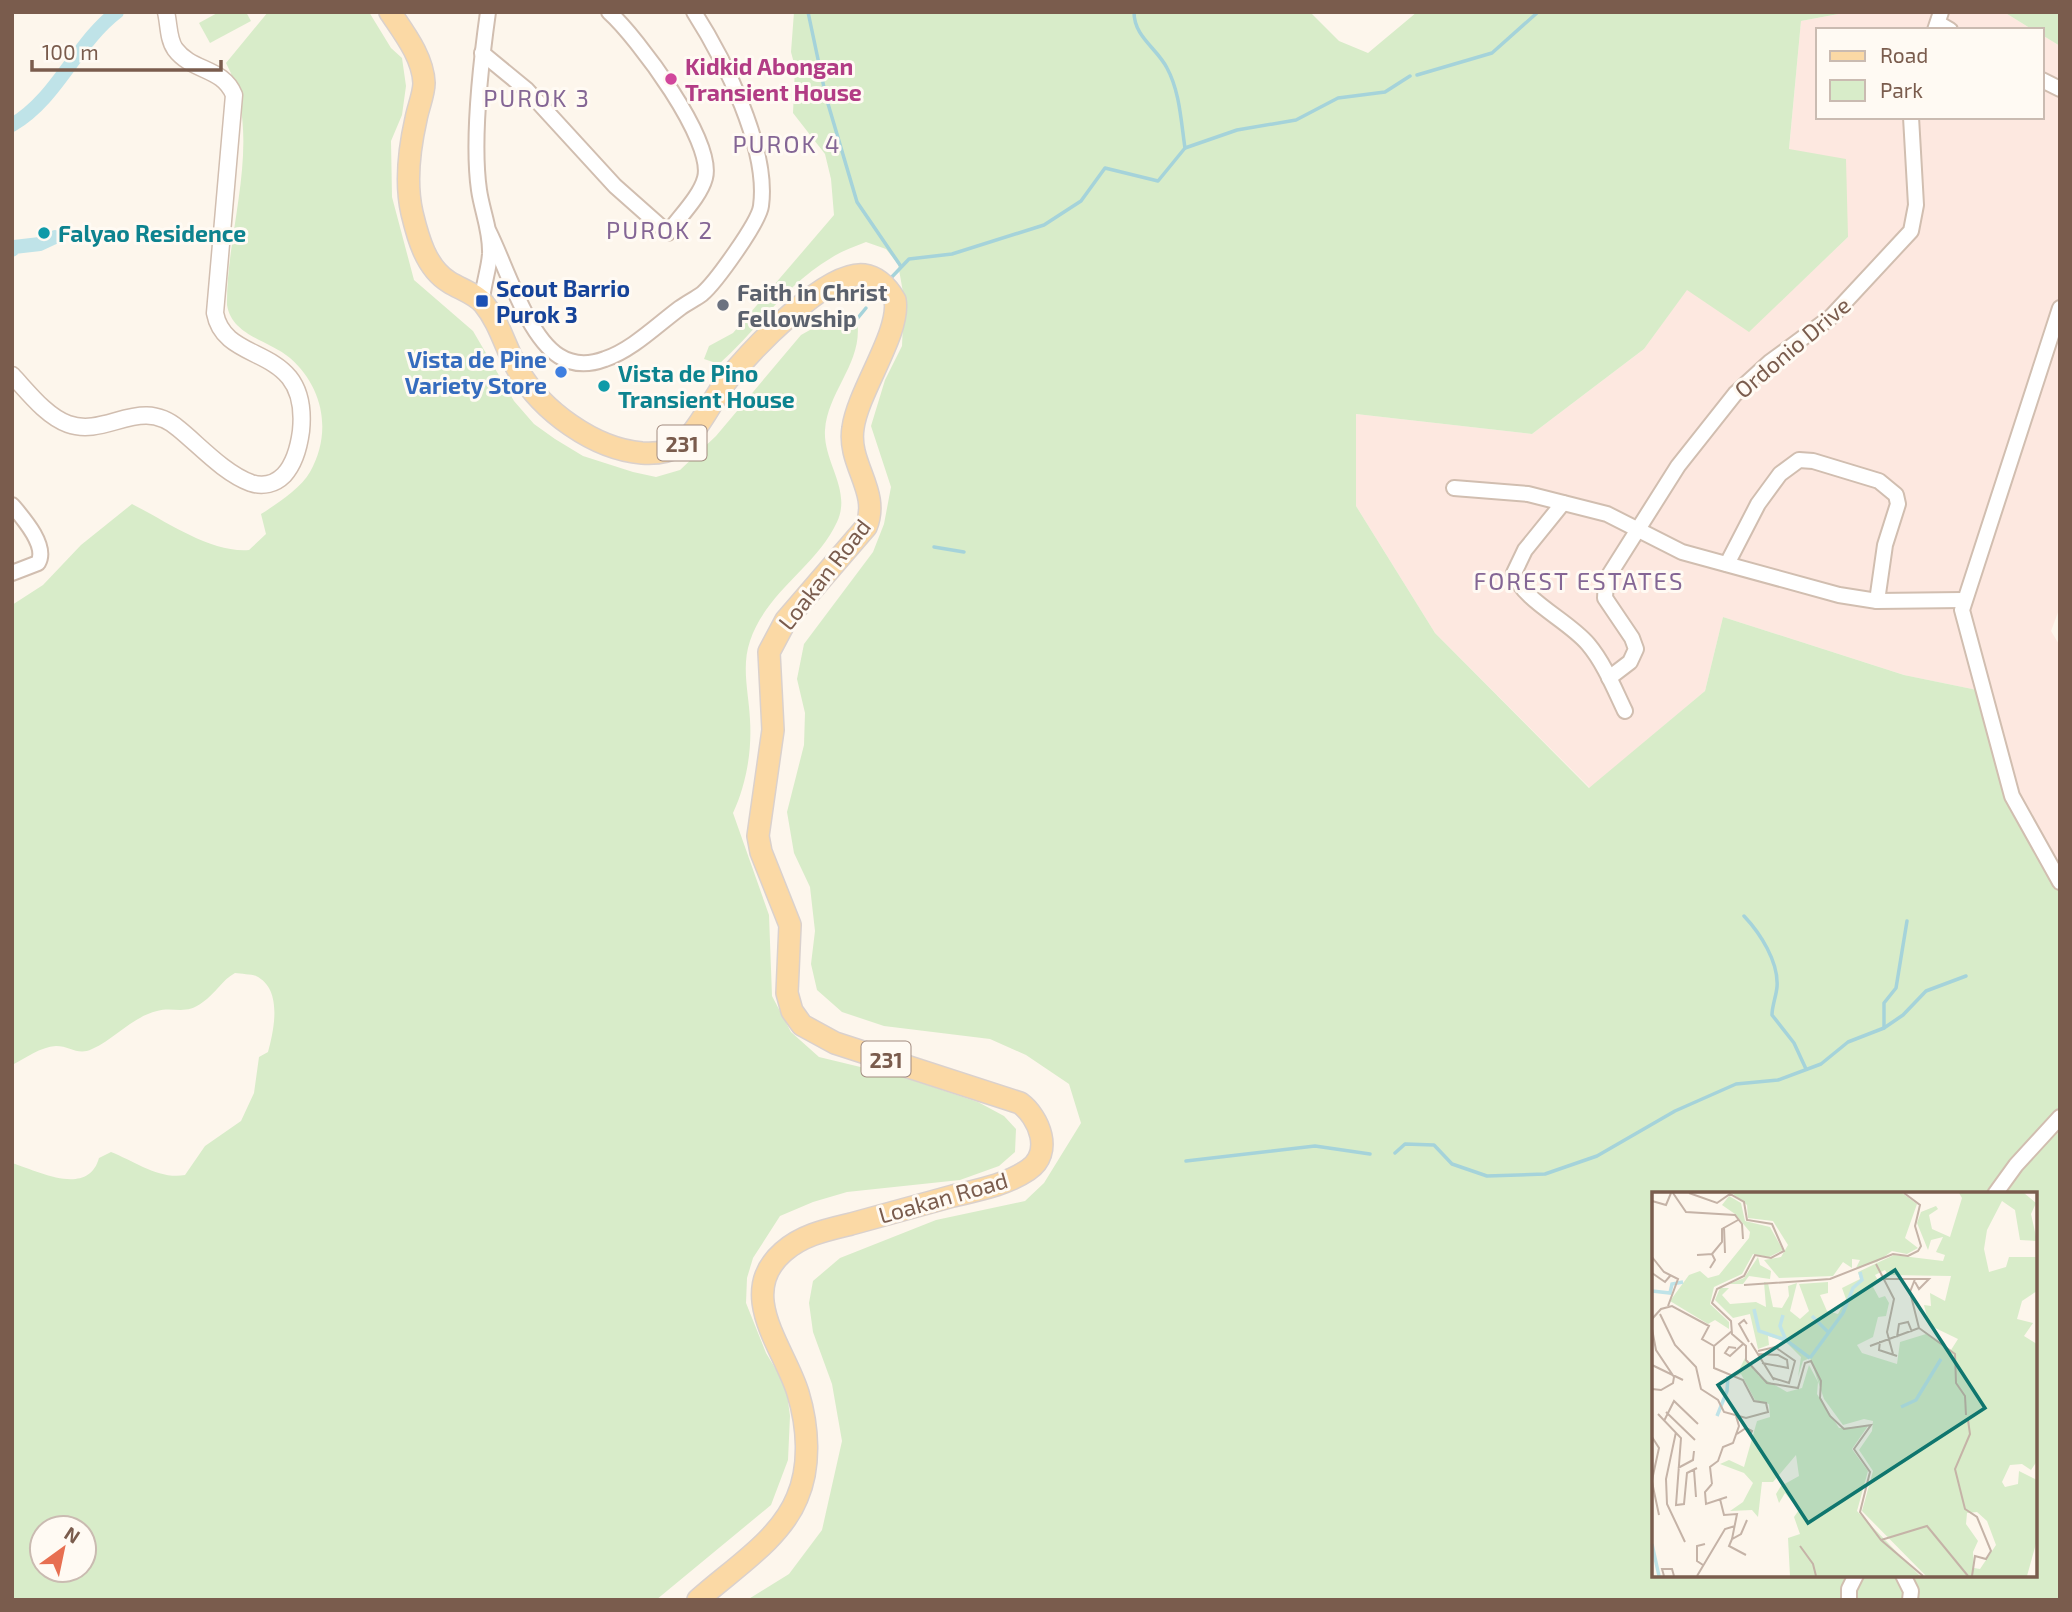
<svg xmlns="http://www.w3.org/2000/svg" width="2072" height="1612" font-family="'Exo 2',sans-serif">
  <rect width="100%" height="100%" fill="#fdf6ec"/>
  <!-- commercial -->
  <path fill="#fde8e0" d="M1849,12h155l29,18h-215v87h224v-82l18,11v561l-9,24 9,15v236l-48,-86 -30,-105 -78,-16 -181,-58 -18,74 -115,97 -155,-155 -79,-127v-92l176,20 112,-85 43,-60 62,42 99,-94 -59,-87 12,-129z"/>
  <!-- green -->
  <g fill="#d8ecc9" fill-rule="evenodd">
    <path d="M219,12h27l5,9 -41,22 -11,-20z"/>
    <path d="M268,12h101l22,36 11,10 4,28 -4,29 -11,26 1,56 22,83 59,51 41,70 20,23 21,15 28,17 50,16 23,5 24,-7 36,-34 85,-101 39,-22 17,7c7,42 -29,70 -32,110 -2,32 27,60 12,92 -21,45 -71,70 -87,119 -9,26 -1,53 0,79 2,32 -4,65 -17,93l36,102 3,81 19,36 28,25 87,21 72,24 26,14 12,13 -1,23 -16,14 -39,14 -113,12 -34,10 -33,14 -27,42 -6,20 -1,25 20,50 20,33 4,30 -2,44 -17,45 -115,95h-644v-437c28,9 76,34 87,-5l12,-6c23,9 49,28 74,23l20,-29 36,-25 13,-28 5,-36 9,-5c6,-22 15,-63 -12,-76 -5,-2 -15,-2 -21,-3 -13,7 -20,21 -32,29 -18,14 -29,4 -46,9 -25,6 -42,28 -65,38 -14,7 -22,-3 -36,-3 -16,1 -30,12 -44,19v-460l31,-20 38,-40 51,-41c34,17 78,49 117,46l17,-16 -5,-20c16,-10 40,-26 49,-42 22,-39 14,-84 -20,-114 -21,-18 -58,-22 -63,-53 -1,-78 38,-169 -1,-242zM42,1528h42v42h-42z"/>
    <path d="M794,12h516l29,29 29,12 49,-41h432l-48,9 -12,128 57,10 2,78 -99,95 -62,-42 -43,59 -112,85 -176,-20v92l79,127 154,155 116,-97 18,-74 181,58 78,16 30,105 48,86v718h-1313l42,-26 33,-44 20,-89 -10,-57 -19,-52 -4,-29 4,-22 27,-23 96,-38 89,-19 19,-18 37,-60 -12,-39 -43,-29 -36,-16 -106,-13 -42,-14 -25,-22 -6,-26 4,-33 -5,-44 -16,-34 -7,-41 17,-67 1,-32 -8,-34 7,-35 69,-92 11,-28 7,-37 -20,-61 14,-46 17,-34 2,-48 -6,-34 -12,-15 -20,-7c-12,5 -25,9 -35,16 -45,26 -74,72 -112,106l-15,-5 5,-13 24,-13 101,-118 -3,-36 -6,-25 -32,-41 2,-46 -4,-15zM1654,1194h381v381h-381z"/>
    <path d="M2004,12h56v34l-18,-11v-5h-9z"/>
  </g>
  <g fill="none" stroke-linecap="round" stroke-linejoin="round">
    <!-- stream -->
    <g stroke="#a5d3da" stroke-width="3.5">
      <path d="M808,12l18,85 31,105 43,63"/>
      <path d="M1134,12c0,25 23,36 33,56 13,24 14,54 18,80"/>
      <path d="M1417,75l75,-22 46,-41"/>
      <path d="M888,281l21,-22 43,-5 92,-29 37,-24 24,-33 53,13 27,-33 52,-18 59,-10 42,-22 47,-6 25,-16"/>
      <path d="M852,325l14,-17"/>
      <path d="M934,547l30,5"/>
      <path d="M1744,916c16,17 35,46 33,71 -1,10 -5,19 -5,28l22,28 12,26"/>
      <path d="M1884,1028v-25l12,-15 11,-67"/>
      <path d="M1395,1153l10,-9 29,1 18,19 35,12 58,-2 52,-18 78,-45 61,-27 42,-4 43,-16 27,-22 36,-14 19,-13 23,-24 40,-15"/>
      <path d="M1186,1161l129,-15 55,8"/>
    </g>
    <!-- canal -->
    <g stroke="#bfe3e8" stroke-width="14">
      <path d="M12,125c46,-27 64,-82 105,-113"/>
      <path d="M12,250l2,-3 26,-3 15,-7"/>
    </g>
    <!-- minor casing -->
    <g stroke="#d1beb0" stroke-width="18">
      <g id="minor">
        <path d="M1938,23l12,7"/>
        <path d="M1935,30l6,-18"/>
        <path d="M482,53l45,37 88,96 53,47c11,-16 32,-36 37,-55 10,-37 -68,-141 -96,-166"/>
        <path d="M2042,80l18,9"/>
        <path d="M489,232c17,34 38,104 70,124 14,9 30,9 46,3 27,-9 52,-34 75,-51 7,-5 15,-9 22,-14 14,-12 57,-72 59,-88 8,-58 -37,-147 -67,-194"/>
        <path d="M482,301c1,-16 7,-32 8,-47 1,-23 -8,-43 -11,-64 -7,-49 2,-128 9,-178"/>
        <path d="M2060,308l-98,302 50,186 48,86"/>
        <path d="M1454,488l74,6 79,20 75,38 157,43 38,6 86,-1"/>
        <path d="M1563,503l-38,47 -11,23c9,28 54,47 74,71 16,19 26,44 37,67"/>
        <path d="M12,505c11,13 36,41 26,58l-26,10"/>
        <path d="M1727,564l31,-60 22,-30 19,-14 14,1 66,20 17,14 2,9 -13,41 -8,56"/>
        <path d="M1609,678l21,-16 6,-13 -4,-11 -27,-40 1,-18 72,-114 57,-72 35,-32 61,-45 80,-86 5,-26 -5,-88"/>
        <path d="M1995,1194l21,-29 44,-48"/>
        <path d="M1903,1575l8,16 -1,9"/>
        <path d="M1849,1600v-11l7,-14"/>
      </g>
    </g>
    <!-- tertiary casing -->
    <g stroke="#d1beb0" stroke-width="19">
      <path id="tertiary" d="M12,375c16,17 34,41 56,49 39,14 72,-29 111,5 21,17 45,44 72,54 12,4 24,1 33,-8 11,-12 15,-29 17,-44 9,-90 -76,-63 -86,-118l19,-218c-11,-28 -42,-23 -59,-46 -7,-10 -6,-25 -9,-37"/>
    </g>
    <!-- primary casing -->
    <g stroke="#dad1cd" stroke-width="24">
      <path id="primary" d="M390,12c14,21 33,45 34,71 0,11 -6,25 -8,36 -7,31 -11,63 -4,94 6,25 14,55 37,69 11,7 27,12 35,22 17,21 21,44 34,66 24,41 76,79 124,83 17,1 31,-1 44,-13 17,-17 27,-42 42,-61 23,-28 98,-109 136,-104 14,2 24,13 31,25 6,32 -37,91 -42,128 -6,36 28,64 13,99l-80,93 -17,32 4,78 -15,106 3,16 29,73 -3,68 5,18 10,14 33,18 185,60c19,14 34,50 8,67 -22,15 -50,20 -75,26 -34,9 -68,19 -102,28 -25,6 -49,11 -68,28 -48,42 2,97 15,141 10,33 13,73 -1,105 -17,42 -66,72 -99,102"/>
    </g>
    <!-- minor -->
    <use href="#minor" stroke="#fff" stroke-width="14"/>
    <!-- tertiary -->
    <use href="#tertiary" stroke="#fff" stroke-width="16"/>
    <!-- primary -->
    <use href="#primary" stroke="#fbd9a5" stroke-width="21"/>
  </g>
  <!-- markers -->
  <circle fill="#d1479c" stroke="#fffaf3" stroke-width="2.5" cx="671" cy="79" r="7"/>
  <g fill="#0f9aa8" stroke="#fffaf3" stroke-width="2.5">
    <circle cx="44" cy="233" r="7"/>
    <circle cx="604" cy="386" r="7"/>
  </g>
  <rect fill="#1a4fb4" stroke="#fffaf3" stroke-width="2.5" x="475" y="294" width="14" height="14" rx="3.5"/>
  <circle fill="#6b7280" stroke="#fffaf3" stroke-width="2.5" cx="723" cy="305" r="7"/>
  <circle fill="#3f7fe0" stroke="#fffaf3" stroke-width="2.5" cx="561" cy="372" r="7"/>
  <g text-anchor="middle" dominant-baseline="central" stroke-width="6" stroke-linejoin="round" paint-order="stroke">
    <!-- shield labels -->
    <g fill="#fffaf3" stroke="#a28b7f" stroke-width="2">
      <rect x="657.5" y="425.5" width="49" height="35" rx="5"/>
      <rect x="861.5" y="1041.5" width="49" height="35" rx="5"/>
    </g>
    <g font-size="21" font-weight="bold" fill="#7a5c4d">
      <text x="682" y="443">231</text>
      <text x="886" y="1059">231</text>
    </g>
    <!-- hotel labels -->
    <g font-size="23" font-weight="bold" fill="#b23c85" stroke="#fffaf3" text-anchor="start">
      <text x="685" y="66">Kidkid Abongan<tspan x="685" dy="26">Transient House</tspan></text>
    </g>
    <!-- culture labels -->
    <g font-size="23" font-weight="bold" fill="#0d838f" stroke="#fffaf3" text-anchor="start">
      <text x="58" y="233">Falyao Residence</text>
      <text x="618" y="373">Vista de Pino<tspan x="618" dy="26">Transient House</tspan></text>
    </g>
    <!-- transit labels -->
    <g font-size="23" font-weight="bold" fill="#164399" stroke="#fffaf3" text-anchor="start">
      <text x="496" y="288">Scout Barrio<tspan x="496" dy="26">Purok 3</tspan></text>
    </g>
    <!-- worship labels -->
    <g font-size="23" font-weight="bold" fill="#5b616d" stroke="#fffaf3" text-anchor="start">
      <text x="737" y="292">Faith in Christ<tspan x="737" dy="26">Fellowship</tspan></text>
    </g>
    <!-- street labels -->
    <g font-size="23" fill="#7a5c4d" stroke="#fffaf3">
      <text transform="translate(1792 347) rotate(-40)">Ordonio Drive</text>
      <text transform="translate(824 574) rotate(-52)">Loakan Road</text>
      <text transform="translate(943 1197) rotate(-16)">Loakan Road</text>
    </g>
    <!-- shop labels -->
    <g font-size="23" font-weight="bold" fill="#366cbe" stroke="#fffaf3" text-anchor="end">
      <text x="547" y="359">Vista de Pine<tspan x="547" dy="26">Variety Store</tspan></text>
    </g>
    <!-- neighbourhood labels -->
    <g font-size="24" letter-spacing="2" fill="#846695" stroke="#fffaf3">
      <text x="537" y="97">PUROK 3</text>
      <text x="787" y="143">PUROK 4</text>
      <text x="660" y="229">PUROK 2</text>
      <text x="1579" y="580">FOREST ESTATES</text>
    </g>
  </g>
  <!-- overview -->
  <g transform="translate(1652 1192)">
    <rect width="385" height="385" fill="#fdf6ec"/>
    <path d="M80,1h170l15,11 -12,34 13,10 -11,6 -15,-3 -15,11 -21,6 4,-8 -8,-1v9l-9,-6 -10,14 -54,2 -15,-18 17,-3 7,-12 -15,-24 -25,-3 -1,-13zM307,1h65l12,10 -5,11 6,27 -17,-1 -5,-30 -13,-9 -15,29 -3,19 5,23 17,-5 3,-10h28v34l-15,10 -5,18 16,4 -9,13 13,8v117l-6,9 -9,-6 -12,1 -8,17 3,5 13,-3 1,-13 18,9v60l-10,36h-101l-64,-65 11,-40 -14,-21 13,-19 1,-10 -9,-2 -21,6 -19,-26 -14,-41 -7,3 -5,16 3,-20 -15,-15 -18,-6 1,9 -11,4 -8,-35 -17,4 -18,-18 5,-12h9l-7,7 8,9 26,-2 10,5 -2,-25 4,1 5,24 9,1 7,-12 -1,-10 9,-3 -7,28 10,8 9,-8 -10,-27 29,-2v11l-8,2 7,16 11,3 8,-15 -4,-11 18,-9 -2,-7 36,-17 49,6 2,-6 -9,-3 7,-15 -12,3 -3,10 -11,-27 4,-11 15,-6 2,3 -9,6 3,14 18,8 12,-39zM233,78l3,5 63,1 -6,25 -15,-8 1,13 -7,-1 5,20 29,14 -7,11 -25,-16 -26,8 -3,22 -35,-11 -5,-8 16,-8 5,-20 8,-1 3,-13 -4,-7 -6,2 -6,-11 6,-5 -4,-7zM325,320l10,9 9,24 -16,24 -6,-1 -1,-16 5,-11 -12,-17 1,-11zM77,4l12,7 4,18 25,6 13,23 -14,7 -16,-3 -11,20 -28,13 -4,17 19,18v7l-14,-9 -7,4 -38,-23 19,-26 11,-4 8,7 11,-3 30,-37 1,-6 -15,-18 -13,-9zM106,65l2,8 11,6 -1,8 -21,-3 -6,8h-14l15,-6zM93,166l14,18 28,16 15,-4 7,-23 9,17 -1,12 22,34 29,-2 -16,23 16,22 -11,40 63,65h-130l-2,-38 12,-4 -6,-17 5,-7 -14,-17 -6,10 -3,-9 5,-8 18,-10 -3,-21 -23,27h-11l-4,35 -6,-7 -22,1 13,-9 10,-19 -9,-10 -24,-9 9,-4 15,7 13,-46 13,-4 -1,-13 -14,-4 -14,-26 -5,2z" fill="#d8ecc9" fill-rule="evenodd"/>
    <path fill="none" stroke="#bfe3e8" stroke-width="3.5" d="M0,99l18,2 2,-9 11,-2M102,117l5,22 27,9 24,18M191,121l10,-25 9,-8 -2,-8M131,123l-3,11 6,14M160,124l16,16M158,166l33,-45M249,215l15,-7 25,-41M65,224l10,-25 1,-15M0,352l7,32"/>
    <path fill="none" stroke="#c5b3a7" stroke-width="2" d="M21,1l13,19 49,3 7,9 1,15M37,1l28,10 13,-9 14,8 3,18 25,4 12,27 -13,7 -16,-3 -11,21 -27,13 -5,14 19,18 1,13 14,12v14l21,23 31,5 7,-25 6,-2 10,20 -1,17 10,18 14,13 27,-4 -17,24 16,23 -10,40 21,28 42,36M0,9l14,4 5,-12M72,35l1,26M60,62l10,-12v-13l16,-9M45,63l15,-1 3,6 -5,8M0,65l12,15 14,7 -10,27M224,72l18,35 -7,33 6,22M0,81l13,9 5,-6M233,87h44l-10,10 -4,-7M263,87l-5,13 9,36 36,26 1,29 9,13 1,19M92,93l86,-6 63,-25 15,2 10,-5 3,-5 -6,-20 5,-21 -16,-12M8,122l15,31 21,22 5,22 17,11 6,12 22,6 22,-6 -2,-9 -12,-2 -11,-21 -29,-12v-22M0,127l9,-10 11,-3 37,20 -7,13 12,7M95,132l-3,-4 -5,4 10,18M0,137l4,21 18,27 -1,6 -12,7 -9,-1M245,145l2,-13 9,-2 4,10M228,149l-1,9 18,6M99,151l23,37M62,154l18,-15M218,154l49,-18M84,156l-7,-1 -4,6 5,3 13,-12M106,159l17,-4 20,14 -6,22 -16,-5M106,162l20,1 9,5 1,8 -26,-5M0,173l31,15M14,220l29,28M6,222l23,24 -5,67 8,-1 3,-31 10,-5M316,228l2,14 -15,35 10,40 12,8 14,34 -5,8 -11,-3 -3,20M12,229l10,-20 24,23M24,240l-10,47 1,25 18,38M85,242l9,-6 6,3 -2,4M0,245l7,11 -7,32M26,276l15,-8 1,-9M42,278l2,27M0,290l7,33M60,292l-2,-17 8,-6 5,-14 10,-4 6,-17 -3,-10M60,292l-7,8 1,12 21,-7M68,307l4,16 13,-1 -5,25 9,-5 6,-14M80,347l-3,7 17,9M229,348l46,-14 41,50M148,354l13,18 3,12M51,373l-6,-4v-15l8,-2M12,384l-2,-7h10l2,7M45,384l28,-47 10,-3"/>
    <path fill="#0f766e" fill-opacity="0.15" stroke="#0f766e" stroke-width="3.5" d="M243,78l90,138 -177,115 -90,-138z"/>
    <rect width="385" height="385" fill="none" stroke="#7a5c4d" stroke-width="3.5"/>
  </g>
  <!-- border -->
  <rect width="2072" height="1612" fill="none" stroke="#7a5c4d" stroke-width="28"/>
  <!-- legend -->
  <rect x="1816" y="28" width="228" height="91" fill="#fffaf3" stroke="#cabbb1" stroke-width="2"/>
  <rect x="1830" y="51" width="35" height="10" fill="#fbd9a5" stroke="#cabbb1" stroke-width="2"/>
  <text x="1880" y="63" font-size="21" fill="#7a5c4d">Road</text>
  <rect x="1830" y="80" width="35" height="21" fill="#d8ecc9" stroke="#cabbb1" stroke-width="2"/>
  <text x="1880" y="98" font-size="21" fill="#7a5c4d">Park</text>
  <!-- north arrow -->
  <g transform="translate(63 1549) rotate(33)"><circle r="33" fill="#fffaf3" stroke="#cabbb1" stroke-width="2"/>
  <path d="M0-5L12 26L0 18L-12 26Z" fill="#e76f51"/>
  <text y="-10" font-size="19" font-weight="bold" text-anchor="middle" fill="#7a5c4d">N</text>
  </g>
  <!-- scale -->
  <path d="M32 60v10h189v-10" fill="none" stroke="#7a5c4d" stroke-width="3.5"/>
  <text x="42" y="60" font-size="21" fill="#7a5c4d" stroke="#fffaf3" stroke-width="5" paint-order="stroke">100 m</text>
</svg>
